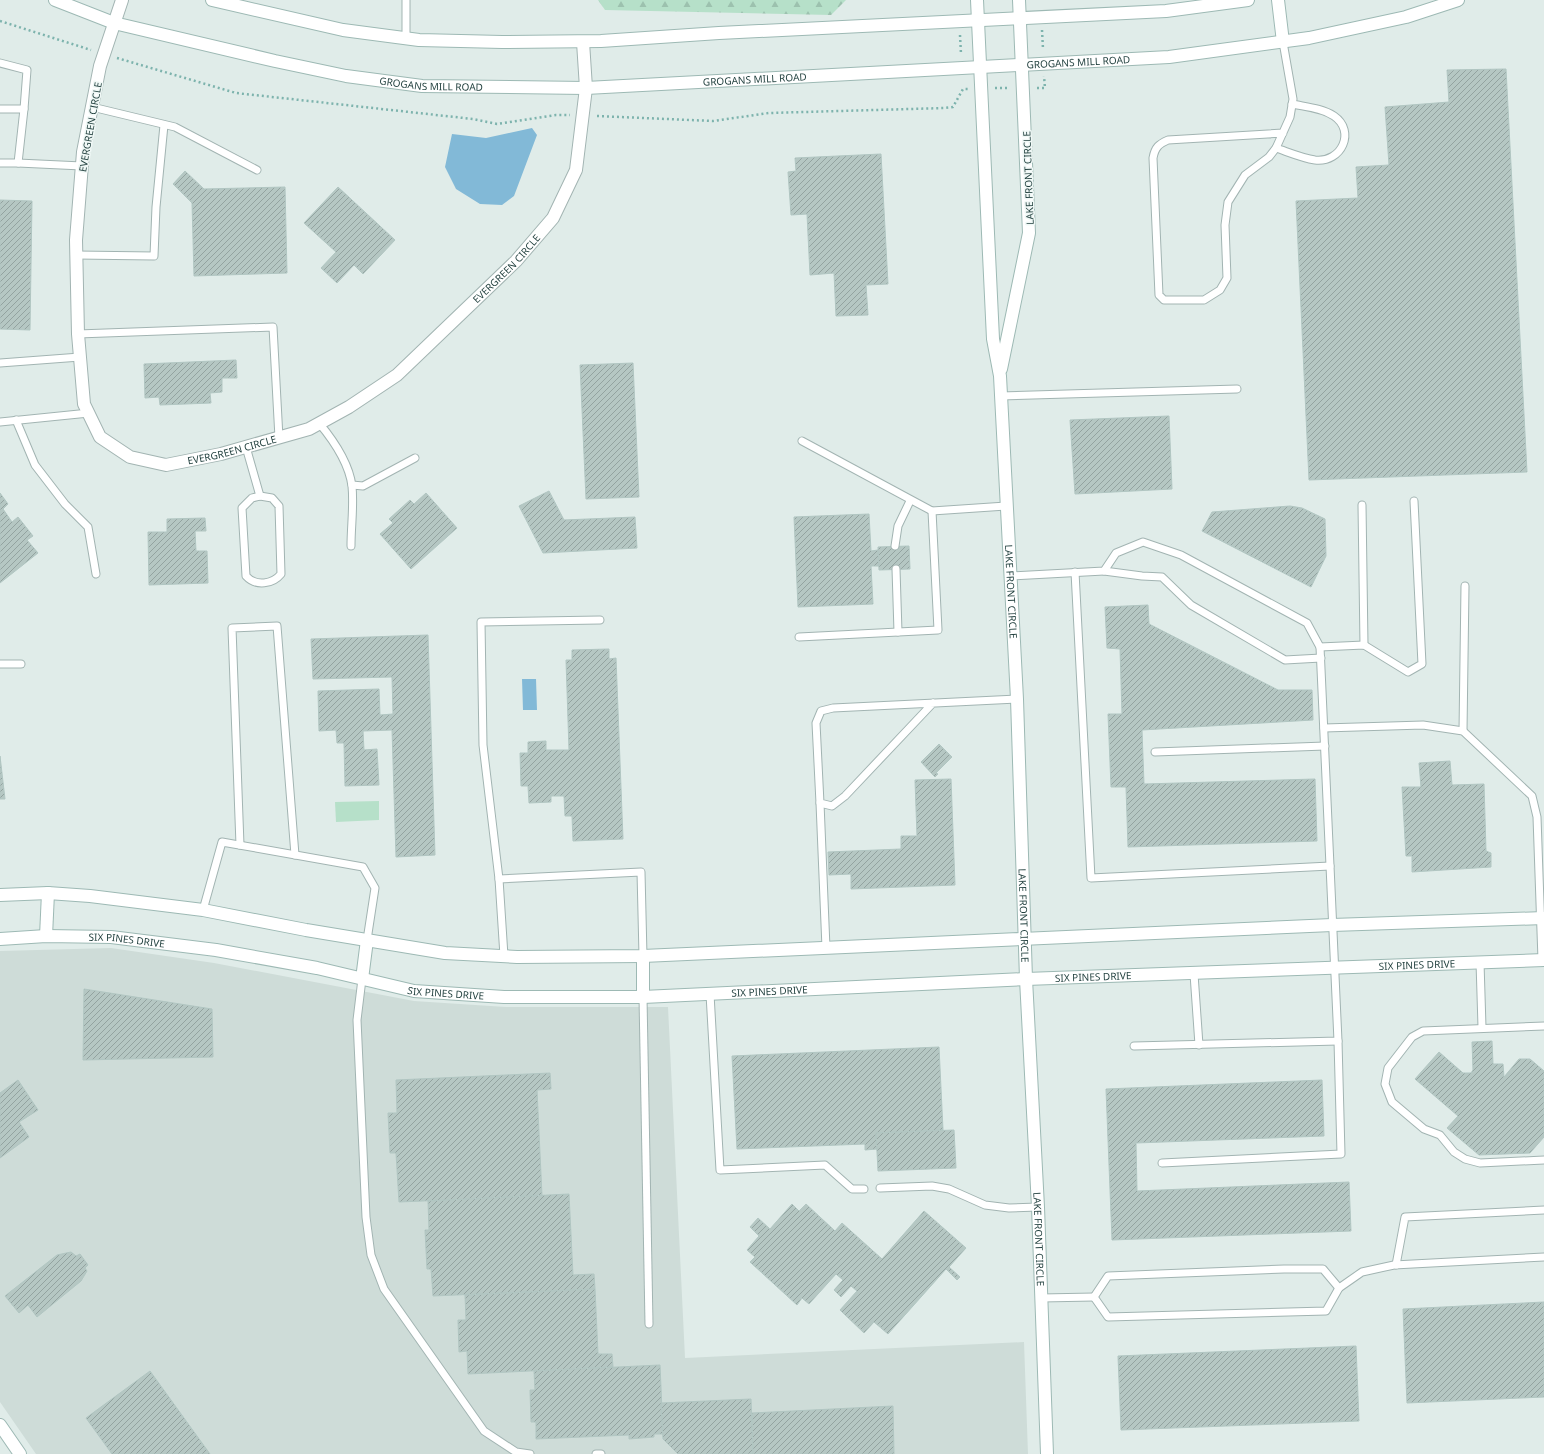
<svg xmlns="http://www.w3.org/2000/svg" width="1544" height="1454" font-family="'Noto Sans',sans-serif">
  <defs>
    <pattern id="forest-firs" width="22" height="20" patternUnits="userSpaceOnUse"><rect width="22" height="20" fill="#b6e0c9"/><path d="M5 1l3.5 6h-7zM16 11l3.5 6h-7z" fill="#9cc1ae"/></pattern>
    <pattern id="building-hatch" width="6" height="6" patternUnits="userSpaceOnUse"><rect width="6" height="6" fill="#b5c7c3"/><path d="M-1 1l2-2M0 6l6-6M5 7l2-2" fill="none" stroke="#93a3a0"/></pattern>
  </defs>
  <rect width="100%" height="100%" fill="#e0ece9"/>
  <!-- built -->
  <path fill="#cedcd8" d="M111,948l103,15 200,38 92,6h162l17,351 339,-16 4,112h-992l-36,-52v-451z"/>
  <!-- green -->
  <path fill="#b6e0c9" d="M379,801v19l-43,2 -1,-20z"/>
  <!-- forest -->
  <path fill="url(#forest-firs)" d="M598,0h248l-15,15 -226,-5z"/>
  <!-- water -->
  <g fill="#82b9d7">
    <path d="M532,128l5,7 -23,61 -12,9 -22,-1 -24,-15 -11,-22 7,-33 34,4z"/>
    <path d="M522,679h14l1,31h-14z"/>
  </g>
  <!-- building -->
  <g fill="url(#building-hatch)" stroke="#b1c6c2">
    <path d="M1506,69l21,403 -218,8 -13,-279 62,-3 -2,-31 33,-2 -4,-58 64,-5 -2,-32z"/>
    <path d="M881,154l7,130 -22,1 2,30 -32,1 -2,-43 -24,2 -3,-61 -16,1 -3,-43 8,-1 -1,-13z"/>
    <path d="M185,171l19,18 81,-2 2,86 -93,3 -2,-73 -19,-19z"/>
    <path d="M338,187l57,53 -32,34 -9,-9 -17,18 -16,-15 15,-16 -32,-29z"/>
    <path d="M0,200l32,1 -2,129 -30,-1z"/>
    <path d="M236,360l1,18h-15v14l-12,1 1,10 -51,2 -1,-8 -14,1 -1,-34z"/>
    <path d="M633,363l6,134 -53,2 -6,-134z"/>
    <path d="M1169,416l3,73 -97,5 -5,-74z"/>
    <path d="M549,491l15,29 71,-3 2,31 -94,5 -24,-47z"/>
    <path d="M0,493l8,11 -5,5 9,13 6,-5 15,19 -6,4 11,13 -38,30z"/>
    <path d="M426,493l31,35 -46,41 -31,-35 13,-11 -4,-4 21,-19 4,4z"/>
    <path d="M1290,506l12,2 23,11 1,37 -15,31 -109,-56 10,-19z"/>
    <path d="M869,514l2,37 7,-1 1,16h-8l2,38 -75,3 -4,-90z"/>
    <path d="M205,518l1,13h-11l1,20h11l1,32 -59,2 -1,-53h19v-13z"/>
    <path d="M909,546l1,23 -31,1 -1,-23z"/>
    <path d="M1148,605l1,19 129,66h34l1,30 -171,10 2,54 171,-5 2,62 -189,6 -2,-60h-15l-3,-73h14l-2,-65 -13,-1 -2,-41z"/>
    <path d="M428,635l7,220 -39,2 -4,-127 -29,1 1,19 13,-1 2,36 -34,1 -1,-43h-7l-1,-13 -17,1 -1,-40 61,-2 1,26 13,-1 -1,-37 -79,2 -2,-40z"/>
    <path d="M609,649v10l7,-1 7,181 -50,2 -1,-25h-7l-1,-20h-13v6l-22,1 -1,-17h-7l-1,-33h8v-11l18,-1v9h23l-3,-90h6v-10z"/>
    <path d="M939,744l13,13 -16,16 2,1 -3,3 -14,-15z"/>
    <path d="M0,756l5,43h-5z"/>
    <path d="M1450,761l2,24 32,-1 2,67 5,2v14l-79,5v-16h-6l-4,-69h19l-2,-24z"/>
    <path d="M951,779l4,106 -104,4v-15l-22,1 -1,-23 73,-3v-13h16l-2,-56z"/>
    <path d="M84,989l128,20 1,48 -130,3z"/>
    <path d="M1492,1041l1,23h10l1,13 15,-18h11l14,12v66l-14,16 -51,2 -32,-27 11,-12 -43,-37 24,-27 24,21h8l2,-3 -1,-28z"/>
    <path d="M939,1047l4,83 -67,3 1,16 -12,1v-6l-128,5 -5,-93z"/>
    <path d="M550,1073l1,16 -14,1 5,106 -143,6 -3,-49h-6l-2,-40h9l-1,-33z"/>
    <path d="M18,1080l20,30 -19,12 10,15 -29,21v-65z"/>
    <path d="M1322,1080l2,56 -188,7 1,48 212,-9 2,49 -239,9 -6,-151z"/>
    <path d="M954,1130l2,38 -78,3 -2,-38z"/>
    <path d="M569,1194l4,81 21,-1 1,15 -162,7 -2,-27h-4l-2,-39h4l-1,-29z"/>
    <path d="M792,1204l7,7 7,-7 29,27 7,-8 40,36 42,-48 42,37 -17,19 11,10 -3,3 -11,-11 -58,65 -14,-12 -10,11 -24,-23 17,-19 -6,-5 -10,11 -7,-7 9,-10 -7,-6 -27,30 -7,-6 -5,7 -47,-43 5,-5 -8,-7 12,-14 -9,-9 8,-9 12,11z"/>
    <path d="M71,1252l5,4 4,-2 8,11 -3,3 2,3 -6,10 -44,36 -9,-12 -9,8 -14,-17 52,-41z"/>
    <path d="M595,1289l3,65h14l1,13 -145,7 -1,-23 -8,1 -1,-32h8l-1,-25z"/>
    <path d="M1544,1302v95l-137,6 -4,-94z"/>
    <path d="M1356,1346l3,75 -238,9 -3,-74z"/>
    <path d="M660,1365l3,69h-9v3l-25,2v-4l-93,4v-17h-5l-1,-32h5l-1,-19z"/>
    <path d="M150,1371l60,83h-98l-26,-36z"/>
    <path d="M751,1399l2,55h-75l-15,-15 -2,-36z"/>
    <path d="M893,1406l1,48h-141l-1,-41z"/>
  </g>
  <g fill="none" stroke-linecap="round" stroke-linejoin="round">
    <!-- lane casing -->
    <g stroke="#a2b4b2" stroke-width="9">
      <g id="lane">
        <path d="M406,38v-38"/>
        <path d="M1283,42l10,57 -3,18 -14,31 -7,9 -24,18 -17,27 -3,23 2,53 -7,12 -16,10h-40l-5,-5 -6,-137c2,-11 6,-14 15,-18l115,-7"/>
        <path d="M0,63l27,7 -3,39h-24"/>
        <path d="M92,107l83,20 82,43"/>
        <path d="M1276,148c12,4 26,10 39,12 27,3 41,-29 19,-44 -12,-8 -28,-9 -42,-12"/>
        <path d="M0,163h18l6,-54"/>
        <path d="M18,163l64,3"/>
        <path d="M76,255l78,1 2,-49 8,-82"/>
        <path d="M78,334l195,-7 6,111"/>
        <path d="M0,363l80,-6"/>
        <path d="M1000,396l237,-7"/>
        <path d="M16,420l19,45 30,39 23,23 8,47"/>
        <path d="M0,422l89,-9"/>
        <path d="M319,423c15,18 30,40 33,63 2,20 -1,40 -1,60"/>
        <path d="M802,441l130,70 74,-5"/>
        <path d="M246,447l14,49"/>
        <path d="M352,485l11,1 52,-28"/>
        <path d="M260,496l12,2 7,8 2,68c-8,10 -25,13 -35,2l-4,-68 10,-10z"/>
        <path d="M1362,505l2,140"/>
        <path d="M895,546l3,-20 12,-25"/>
        <path d="M896,569l2,63"/>
        <path d="M1104,571l38,5 20,1 29,28 94,55 36,-2"/>
        <path d="M1075,572l16,306 239,-12"/>
        <path d="M1010,576l94,-5 12,-18 27,-11 38,13 126,68 13,24 18,394 -204,5"/>
        <path d="M799,637l139,-7 -6,-119"/>
        <path d="M1320,647l44,-2 44,27 14,-8 -8,-163"/>
        <path d="M0,664h21"/>
        <path d="M933,703l-88,93 -13,10 -12,-3 -4,-80 5,-12 12,-3 184,-9"/>
        <path d="M1324,728l99,-3 40,6 69,65 5,21 5,143"/>
        <path d="M1463,731l2,-145"/>
        <path d="M1155,752l170,-6"/>
        <path d="M820,803l6,145"/>
        <path d="M240,845l-8,-217 45,-2 18,229"/>
        <path d="M499,879l142,-7 2,84"/>
        <path d="M203,910l19,-68 141,25 12,21 -8,52"/>
        <path d="M504,956l-5,-77 -16,-134 -2,-123 119,-2"/>
        <path d="M1480,962l2,65"/>
        <path d="M1194,974l5,71"/>
        <path d="M362,979l-5,41 9,197 5,38 13,34 100,142 32,21 14,2"/>
        <path d="M710,994l10,176 105,-5 27,24h12"/>
        <path d="M643,997l6,327"/>
        <path d="M1544,1026l-121,5 -11,6 -24,31 -3,16 7,18 32,27 16,6 14,17 11,7 15,4 64,-3"/>
        <path d="M1162,1163l179,-9 -3,-113"/>
        <path d="M880,1188l52,-2 17,3 36,16 24,3 29,-1"/>
        <path d="M1396,1265l9,-48 139,-7"/>
        <path d="M1094,1297l14,20 218,-6 13,-23 23,-16 32,-7 150,-8"/>
        <path d="M1094,1297l14,-21 176,-7h39l16,19"/>
        <path d="M1041,1298l53,-1"/>
        <path d="M596,1454h5"/>
      </g>
    </g>
    <!-- street casing -->
    <g stroke="#a2b4b2" stroke-width="14">
      <g id="street">
        <path id="s1" d="M122,0l-22,66 -17,86 -7,88 2,94 6,70 16,33 30,20 36,8 55,-11 88,-25 40,-22 48,-32 119,-114 37,-43 23,-48 10,-82 -3,-46"/>
      </g>
    </g>
    <!-- secondary casing -->
    <g stroke="#9db9b4" stroke-width="14">
      <g id="secondary">
        <path id="s2" d="M55,0l59,23 161,38 71,15 76,10 164,2 583,-31 140,-19 97,-21 52,-17"/>
        <path d="M212,0l131,30 76,10 83,2 99,-1 118,-8 447,-22 82,-11"/>
        <path id="s3" d="M977,0l16,339 7,37 17,323 9,280 12,228 9,247"/>
        <path d="M1278,0l5,42"/>
        <path d="M1001,369l28,-136 -10,-233"/>
        <path d="M0,895l48,-2 42,3 113,14 103,20 139,23 72,4 126,-1 689,-31 212,-7"/>
        <path d="M46,936l2,-43"/>
        <path id="s4" d="M0,939l46,-3 65,1 105,13 101,18 97,23 90,6h139l383,-18 518,-19"/>
        <path d="M643,956v41"/>
        <path d="M362,979l5,-39"/>
        <path d="M0,1425l20,29"/>
      </g>
    </g>
    <!-- path -->
    <g stroke="#7db3ad" stroke-width="2.5" stroke-dasharray="2 3" stroke-linecap="butt">
      <path d="M0,21l91,29"/>
      <path d="M1042,30l1,19"/>
      <path d="M960,35l1,19"/>
      <path d="M117,58l119,35 237,26 24,5 59,-9h14"/>
      <path d="M995,88h15"/>
      <path d="M1037,88h8l-1,-12"/>
      <path d="M597,116l116,5 56,-8 176,-5 8,-1 10,-18h5"/>
    </g>
    <!-- lane -->
    <use href="#lane" stroke="#fff" stroke-width="7"/>
    <!-- street -->
    <use href="#street" stroke="#fff" stroke-width="12"/>
    <!-- secondary -->
    <use href="#secondary" stroke="#fff" stroke-width="12"/>
  </g>
  <g text-anchor="middle" dominant-baseline="central" stroke-width="3" stroke-linejoin="round" paint-order="stroke">
    <!-- street labels -->
    <g font-size="10" fill="#1f3e3c" stroke="#f0f8f6">
      <text stroke="none"><textPath href="#s2" startOffset="1035">GROGANS MILL ROAD</textPath></text>
      <text stroke="none"><textPath href="#s2" startOffset="711">GROGANS MILL ROAD</textPath></text>
      <text stroke="none"><textPath href="#s2" startOffset="387">GROGANS MILL ROAD</textPath></text>
      <text transform="translate(90 127) rotate(-80)">EVERGREEN CIRCLE</text>
      <text transform="translate(1028 178) rotate(-92)">LAKE FRONT CIRCLE</text>
      <text stroke="none"><textPath href="#s1" startOffset="923">EVERGREEN CIRCLE</textPath></text>
      <text stroke="none"><textPath href="#s1" startOffset="587">EVERGREEN CIRCLE</textPath></text>
      <text stroke="none"><textPath href="#s3" startOffset="593">LAKE FRONT CIRCLE</textPath></text>
      <text stroke="none"><textPath href="#s3" startOffset="917">LAKE FRONT CIRCLE</textPath></text>
      <text stroke="none"><textPath href="#s4" startOffset="127">SIX PINES DRIVE</textPath></text>
      <text stroke="none"><textPath href="#s4" startOffset="1423">SIX PINES DRIVE</textPath></text>
      <text stroke="none"><textPath href="#s4" startOffset="1099">SIX PINES DRIVE</textPath></text>
      <text stroke="none"><textPath href="#s4" startOffset="775">SIX PINES DRIVE</textPath></text>
      <text stroke="none"><textPath href="#s4" startOffset="451">SIX PINES DRIVE</textPath></text>
      <text stroke="none"><textPath href="#s3" startOffset="1241">LAKE FRONT CIRCLE</textPath></text>
    </g>
  </g>
</svg>
